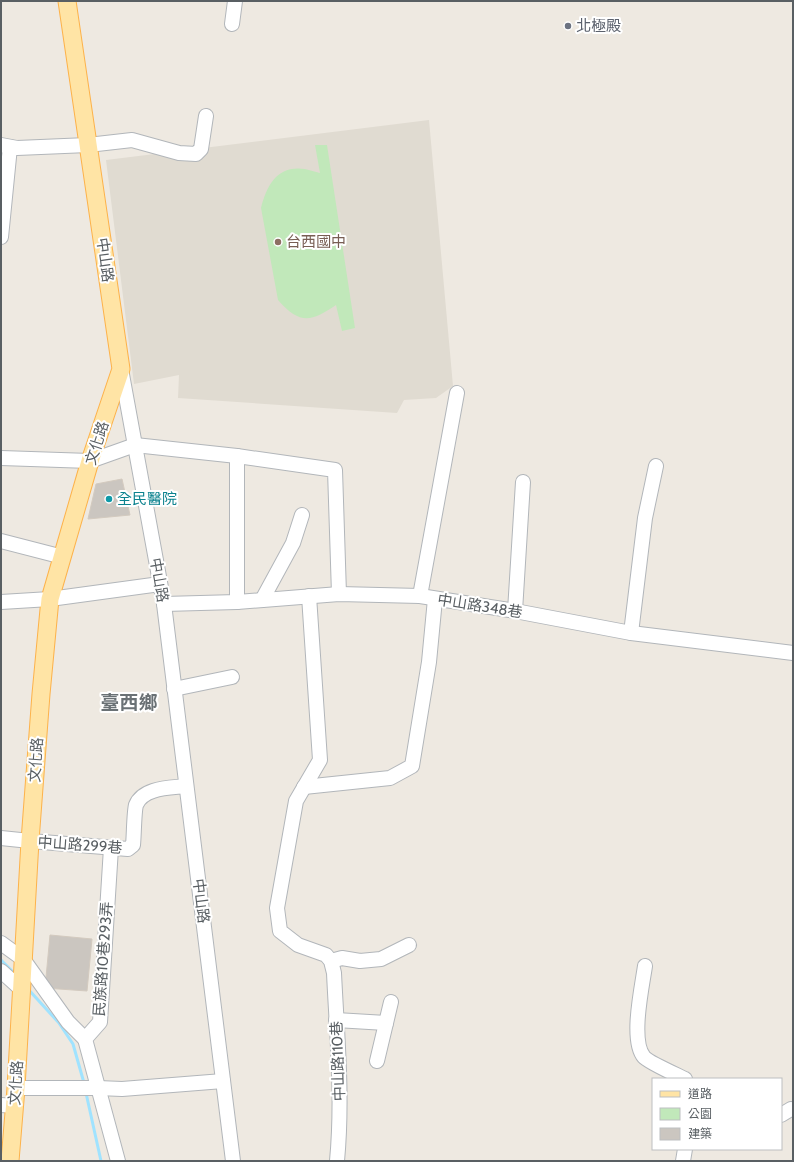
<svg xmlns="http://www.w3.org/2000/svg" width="794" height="1162" font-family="Cabin,'Noto Sans TC',sans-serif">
  <rect width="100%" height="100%" fill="#eee9e1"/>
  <!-- education -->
  <path fill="#e0dbd1" d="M429,120l24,266 -17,12 -32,2 -7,13 -219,-15 1,-23 -45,9 -28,-224z"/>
  <!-- green -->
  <path fill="#c1e8ba" d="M315,145h12l28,183 -13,3 -6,-26c-25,17 -36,20 -58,-5l-17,-92c6,-23 16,-43 44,-39 5,1 10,3 15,4z"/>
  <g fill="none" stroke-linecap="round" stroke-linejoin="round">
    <!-- stream -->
    <g stroke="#a0e3ff" stroke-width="3">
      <path d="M1,960l14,14"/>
      <path d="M28,989l31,34 14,21 11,39"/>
      <path d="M86,1093l15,68"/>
    </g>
  </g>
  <!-- building -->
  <g fill="#cbc6c0" stroke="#d3cabf">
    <path d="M122,479l8,36 -42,4 8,-35z"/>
    <path d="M50,935l42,4 -5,52 -42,-3z"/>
  </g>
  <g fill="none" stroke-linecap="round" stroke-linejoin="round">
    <!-- minor casing -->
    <g stroke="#b2b6ba" stroke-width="16">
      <g id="minor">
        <path d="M232,24l3,-23"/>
        <path d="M1,145l16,3 71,-3 44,-5 47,13 17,1 5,-5 5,-33"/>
        <path d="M1,237l9,-90"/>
        <path d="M121,369l43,235 69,557"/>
        <path d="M237,456v146"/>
        <path d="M1,458l89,3 45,-16 102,11 98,14 4,124"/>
        <path d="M1,541l62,16"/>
        <path d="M309,596l11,164 -24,41 -19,107 3,23 18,14 28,10 5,6 3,12c3,63 9,125 3,188"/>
        <path d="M420,596l37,-203"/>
        <path d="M262,600l31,-57 9,-28"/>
        <path d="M1,602l49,-3 110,-15"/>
        <path d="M164,604l73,-2 102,-8 81,2 95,15 116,22 162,20"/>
        <path d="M515,611l8,-129"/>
        <path d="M631,633l14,-115 11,-52"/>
        <path d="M174,689l58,-12"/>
        <path d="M304,787l86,-9 22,-12 17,-104 6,-63"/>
        <path d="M1,838l29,3 98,8 5,-4c1,-9 1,-33 3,-40 7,-18 35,-17 50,-19"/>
        <path d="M111,848l-11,174 -15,17 33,122"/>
        <path d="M1,943l22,16 45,63 17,17"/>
        <path d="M331,961l11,-3 18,3 21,-2 28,-14"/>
        <path d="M645,966c-3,21 -15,75 -1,91 4,5 33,18 41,22"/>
        <path d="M1,971l20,18"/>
        <path d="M336,1020l50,3"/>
        <path d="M377,1061l14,-59"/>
        <path d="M16,1088h82l24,1 101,-8"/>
        <path d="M1,1105l14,1"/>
        <path d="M781,1115l10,-6"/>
        <path d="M683,1161l2,-12"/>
      </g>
    </g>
    <!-- major casing -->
    <g stroke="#fdb24a" stroke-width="19">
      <path id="major" d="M10,1161l6,-73 14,-247 11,-147 9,-95 40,-138 31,-92 -54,-368"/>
    </g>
    <!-- minor -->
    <use href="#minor" stroke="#fff" stroke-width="14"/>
    <!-- major -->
    <use href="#major" stroke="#ffe4a5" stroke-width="17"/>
  </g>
  <!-- markers -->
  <circle fill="#6b7280" stroke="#fff" stroke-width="1.5" cx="568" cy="26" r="4"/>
  <circle fill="#8d6e63" stroke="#fff" stroke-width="1.5" cx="278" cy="242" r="4"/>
  <circle fill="#0f9aa8" stroke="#fff" stroke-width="1.5" cx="109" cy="499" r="4"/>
  <g text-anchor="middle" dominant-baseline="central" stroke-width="4" stroke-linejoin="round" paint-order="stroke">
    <!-- worship labels -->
    <g font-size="15" fill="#5b616d" stroke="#fff" text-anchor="start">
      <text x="576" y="26">北極殿</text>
    </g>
    <!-- education labels -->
    <g font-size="15" fill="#785e54" stroke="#fff" text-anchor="start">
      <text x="286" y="242">台西國中</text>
    </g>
    <!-- street labels -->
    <g font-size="15" fill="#595f63" stroke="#fff">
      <text transform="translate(105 260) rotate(82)">中山路</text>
      <text transform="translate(97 443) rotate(-72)">文化路</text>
      <text transform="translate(159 580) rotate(80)">中山路</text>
      <text transform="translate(480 606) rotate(9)">中山路348巷</text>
      <text transform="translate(36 760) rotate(-86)">文化路</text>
      <text transform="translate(80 845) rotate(4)">中山路299巷</text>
      <text transform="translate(201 901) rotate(83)">中山路</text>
      <text transform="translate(103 959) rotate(-86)">民族路10巷293弄</text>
      <text transform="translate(338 1061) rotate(-92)">中山路110巷</text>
      <text transform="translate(16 1083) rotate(-86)">文化路</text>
    </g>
    <!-- culture labels -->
    <g font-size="15" fill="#0d838f" stroke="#fff" text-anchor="start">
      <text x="117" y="499">全民醫院</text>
    </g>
    <!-- district labels -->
    <g font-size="19" font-weight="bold" fill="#6a7175" stroke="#fff">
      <text x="129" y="702">臺西鄉</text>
    </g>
  </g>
  <!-- border -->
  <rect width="794" height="1162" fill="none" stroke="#595f63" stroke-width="4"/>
  <!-- legend -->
  <rect x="652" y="1078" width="130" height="72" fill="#ffffff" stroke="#bdbfc1"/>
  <rect x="660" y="1091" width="20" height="6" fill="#ffe4a5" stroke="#bdbfc1"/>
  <text x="688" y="1098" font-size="12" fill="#595f63">道路</text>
  <rect x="660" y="1108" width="20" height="12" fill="#c1e8ba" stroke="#bdbfc1"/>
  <text x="688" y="1118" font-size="12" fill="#595f63">公園</text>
  <rect x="660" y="1128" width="20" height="12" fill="#cbc6c0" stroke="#bdbfc1"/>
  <text x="688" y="1138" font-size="12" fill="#595f63">建築</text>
</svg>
